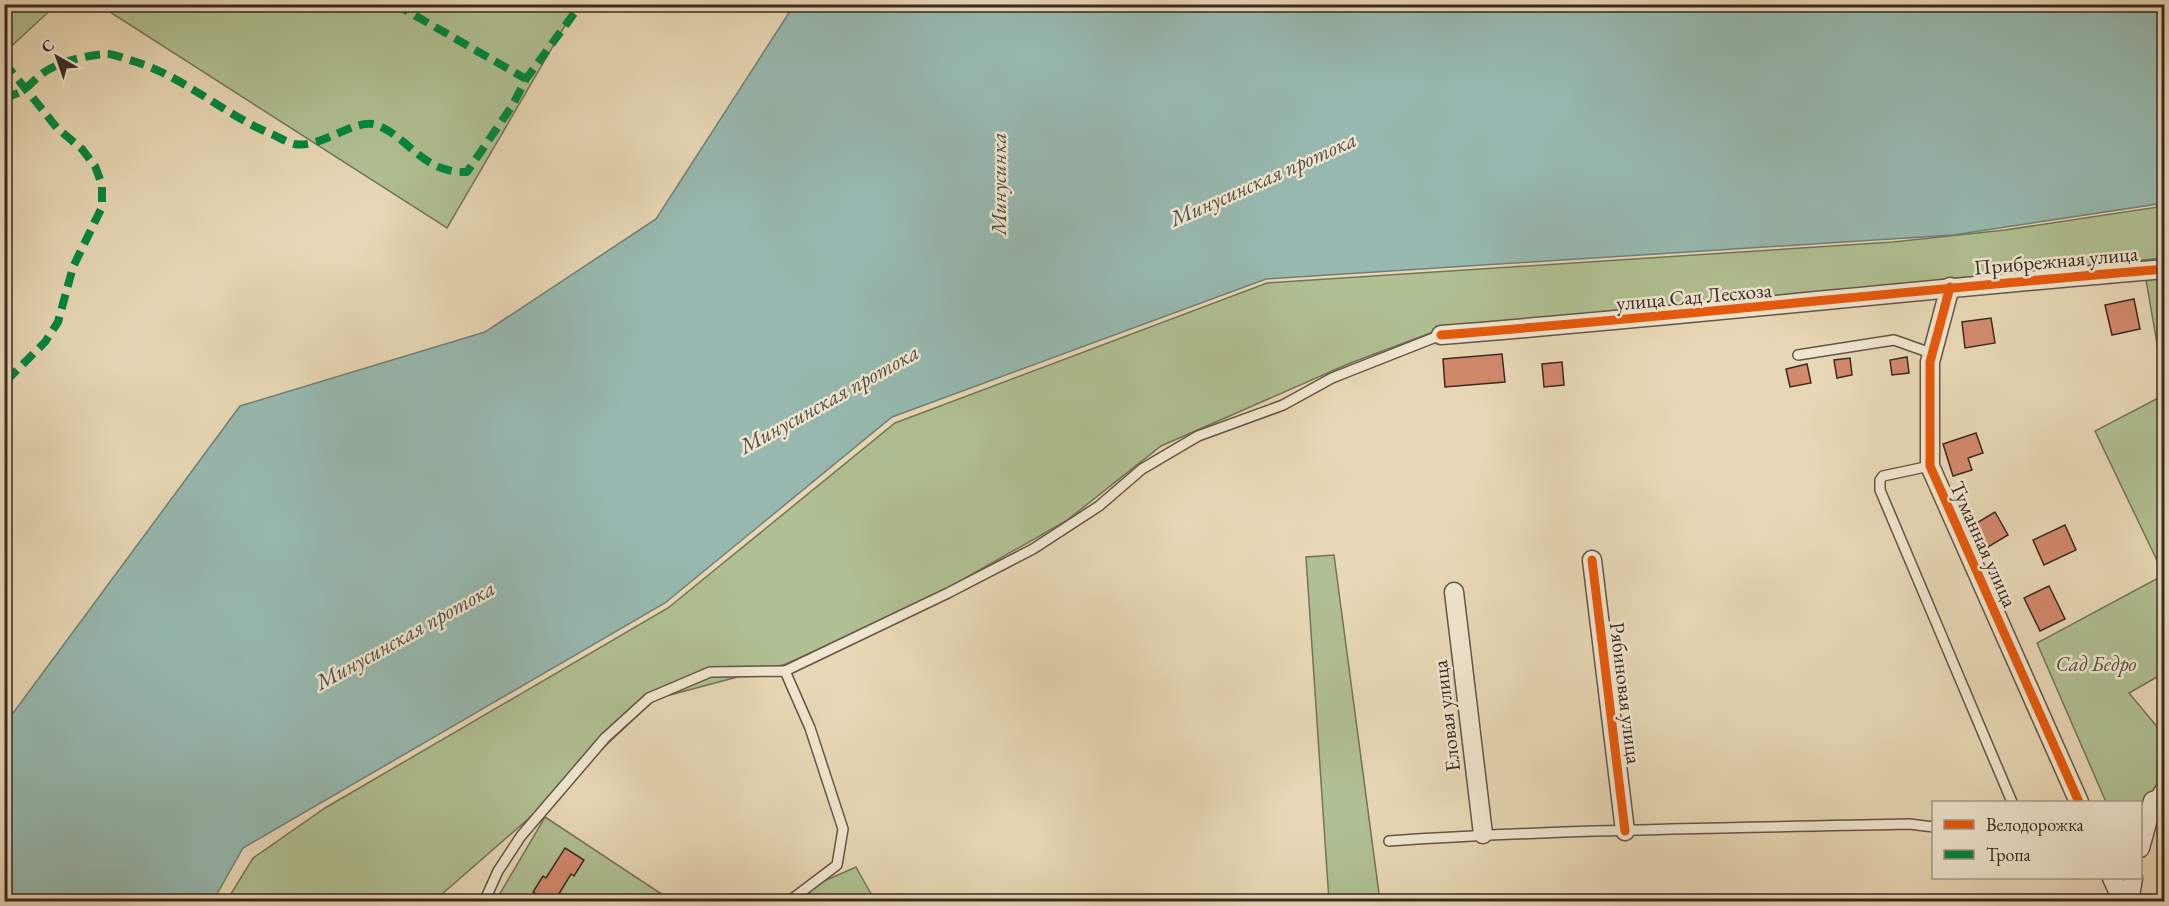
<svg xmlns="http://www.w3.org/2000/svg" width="2169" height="906" font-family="'EB Garamond',serif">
  <rect width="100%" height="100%" fill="#e8d8b5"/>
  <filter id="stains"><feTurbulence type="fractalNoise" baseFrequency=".00333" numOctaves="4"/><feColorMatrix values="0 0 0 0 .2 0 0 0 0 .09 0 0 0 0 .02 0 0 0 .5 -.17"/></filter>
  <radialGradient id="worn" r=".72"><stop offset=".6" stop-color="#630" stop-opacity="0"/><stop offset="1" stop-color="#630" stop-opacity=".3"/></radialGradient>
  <!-- green -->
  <g fill="#b0c092" stroke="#74745a" stroke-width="1.5">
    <path d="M5,4h51v1l-51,47z"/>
    <path d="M99,5h478l-130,223z"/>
    <path d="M2164,206v52l-723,71 -93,35 -187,82 -95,75 -141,80 -139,63 -131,35 -128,121 -93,81 -208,1 27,-44 72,-50 343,-200 227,-185 372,-140 626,-41 112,-12z"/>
    <path d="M2164,272v112l-19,-110z"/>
    <path d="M2164,395v278l-35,20 35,42v62l-23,44 -1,-39h-34l-69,-159 127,-68 -69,-144z"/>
    <path d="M1334,555l46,346h-51l-23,-344z"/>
    <path d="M545,817l124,82v3h-174z"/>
    <path d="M856,867l19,34 -84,1 8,-10z"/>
  </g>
  <!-- water -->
  <path fill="#97b9b0" stroke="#717f78" stroke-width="1.5" d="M794,5h1370v198l-211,32 -687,44 -374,138 -227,186 -422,245 -30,53h-208v-177l235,-318 245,-74 171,-113z"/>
  <!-- building -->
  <g fill="#d3896c" stroke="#392923" stroke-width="1.5">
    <path d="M2134,299l6,30 -28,6 -7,-30z"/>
    <path d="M1991,318l4,25 -30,5 -3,-26z"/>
    <path d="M1502,354l3,28 -60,5 -2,-28z"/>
    <path d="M1907,357l2,16 -17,2 -2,-15z"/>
    <path d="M1850,358l2,17 -15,3 -3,-18z"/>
    <path d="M1562,362l2,23 -20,2 -2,-23z"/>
    <path d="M1807,364l4,19 -21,4 -4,-18z"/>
    <path d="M1976,433l7,20 -15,5 4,12 -19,6 -10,-32z"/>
    <path d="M1995,512l13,23 -25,15 -13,-23z"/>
    <path d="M2065,525l11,25 -32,15 -11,-25z"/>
    <path d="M2049,586l16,33 -25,12 -16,-33z"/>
    <path d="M565,848l19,12 -10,16 -3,-2 -17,28h-5l-16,-10 10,-16 3,2z"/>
  </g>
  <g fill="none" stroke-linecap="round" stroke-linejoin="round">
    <!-- service casing -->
    <g stroke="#655548" stroke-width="12">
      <g id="service">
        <path d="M1798,355l96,-15 34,12 2,5"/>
        <path d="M1930,466l-47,10 -3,4v10l132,312"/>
        <path d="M785,671l163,-78 85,-44 66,-43 43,-37 56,-33 85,-31 49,-27 109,-43"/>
        <path d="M2154,799l10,-17"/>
        <path d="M1389,841c173,-12 347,-13 520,-17l25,3"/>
        <path d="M484,902l14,-31 23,-35 84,-98 44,-40 61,-26 75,-1 25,57 33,101 -6,36 -49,37"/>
      </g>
    </g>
    <!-- minor casing -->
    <g stroke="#655548" stroke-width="21">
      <g id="minor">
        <path d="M1950,287l-20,75v104l149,336"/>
        <path d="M1441,335c241,-19 482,-46 723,-66"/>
        <path d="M1592,560l33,271"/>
        <path d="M1454,592l29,242"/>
        <path d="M2140,848l13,-47 11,-4"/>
        <path d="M2112,878l11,24"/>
        <path d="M2129,902l4,-24"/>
      </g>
    </g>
    <!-- service -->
    <use href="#service" stroke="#f0e6cf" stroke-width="9"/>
    <!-- minor -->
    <use href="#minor" stroke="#f0e6cf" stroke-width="18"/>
    <!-- quiet -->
    <g stroke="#00873e" stroke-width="8" stroke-dasharray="15 8" stroke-linecap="butt">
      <path d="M395,4l131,75"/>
      <path d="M4,62l53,66 25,21 13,17 7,19v22l-29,60 -15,55 -13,20 -41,41"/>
      <path d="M4,97c23,-3 25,-15 42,-26 16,-10 42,-16 61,-17 8,0 18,5 26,7 50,15 89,52 136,72 8,3 17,9 25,11 28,5 61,-27 83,-19 34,14 45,48 90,47l45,-66 14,-27 55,-75"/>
    </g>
    <!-- cycleway casing -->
    <g stroke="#f0e6cf" stroke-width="13">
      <g id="cycleway">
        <path d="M1950,287l-20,75v104l149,336"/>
        <path d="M1441,335c241,-19 482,-46 723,-66"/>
        <path d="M1592,560l33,271"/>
      </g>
    </g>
    <!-- cycleway -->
    <use href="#cycleway" stroke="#e8590c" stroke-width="9"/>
  </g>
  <g text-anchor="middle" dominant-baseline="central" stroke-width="5" stroke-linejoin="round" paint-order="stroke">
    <!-- street labels -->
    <g font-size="21" fill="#392923" stroke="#f0e6cf">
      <text transform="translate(2056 260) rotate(-5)">Прибрежная улица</text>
      <text transform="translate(1694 296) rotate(-5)">улица Сад Лесхоза</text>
      <text transform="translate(1984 544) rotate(66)">Туманная улица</text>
      <text transform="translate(1626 693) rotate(83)">Рябиновая улица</text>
      <text transform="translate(1446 716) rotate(-97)">Еловая улица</text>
    </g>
    <!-- park labels -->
    <g font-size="21" font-style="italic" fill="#574f3f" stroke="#f0e6cf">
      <text x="2096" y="663">Сад Бедро</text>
    </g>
    <!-- water labels -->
    <g font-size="22" font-style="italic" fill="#504d46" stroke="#f0e6cf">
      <text transform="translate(1263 179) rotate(-24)">Минусинская протока</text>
      <text transform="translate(998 184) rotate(-90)">Минусинка</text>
      <text transform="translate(829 399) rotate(-29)">Минусинская протока</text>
      <text transform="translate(405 635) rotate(-29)">Минусинская протока</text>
    </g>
  </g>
  <!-- margin -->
  <rect width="2169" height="906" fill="none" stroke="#e8d8b5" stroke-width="24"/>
  <rect x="6" y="6" width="2157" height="894" fill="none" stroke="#392923" stroke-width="3"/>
  <rect x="12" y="12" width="2145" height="882" fill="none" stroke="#392923" stroke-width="1.5"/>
  <!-- legend -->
  <rect x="1932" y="801" width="210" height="78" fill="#f0e6cf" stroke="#a79a8a" stroke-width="1.5"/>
  <rect x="1944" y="820" width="30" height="9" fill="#e8590c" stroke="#a79a8a" stroke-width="1.5"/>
  <text x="1986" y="831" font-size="18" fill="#392923">Велодорожка</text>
  <rect x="1944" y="850" width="30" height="9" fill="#00873e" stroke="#a79a8a" stroke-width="1.5"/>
  <text x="1986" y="861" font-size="18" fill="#392923">Тропа</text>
  <!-- north arrow -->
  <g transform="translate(57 57) rotate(320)" stroke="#f0e6cf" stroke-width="4.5" paint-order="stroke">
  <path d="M0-4.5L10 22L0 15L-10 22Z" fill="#392923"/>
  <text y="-9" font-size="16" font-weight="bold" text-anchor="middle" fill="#392923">С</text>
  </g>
  <rect width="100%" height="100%" filter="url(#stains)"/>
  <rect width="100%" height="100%" fill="url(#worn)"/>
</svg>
